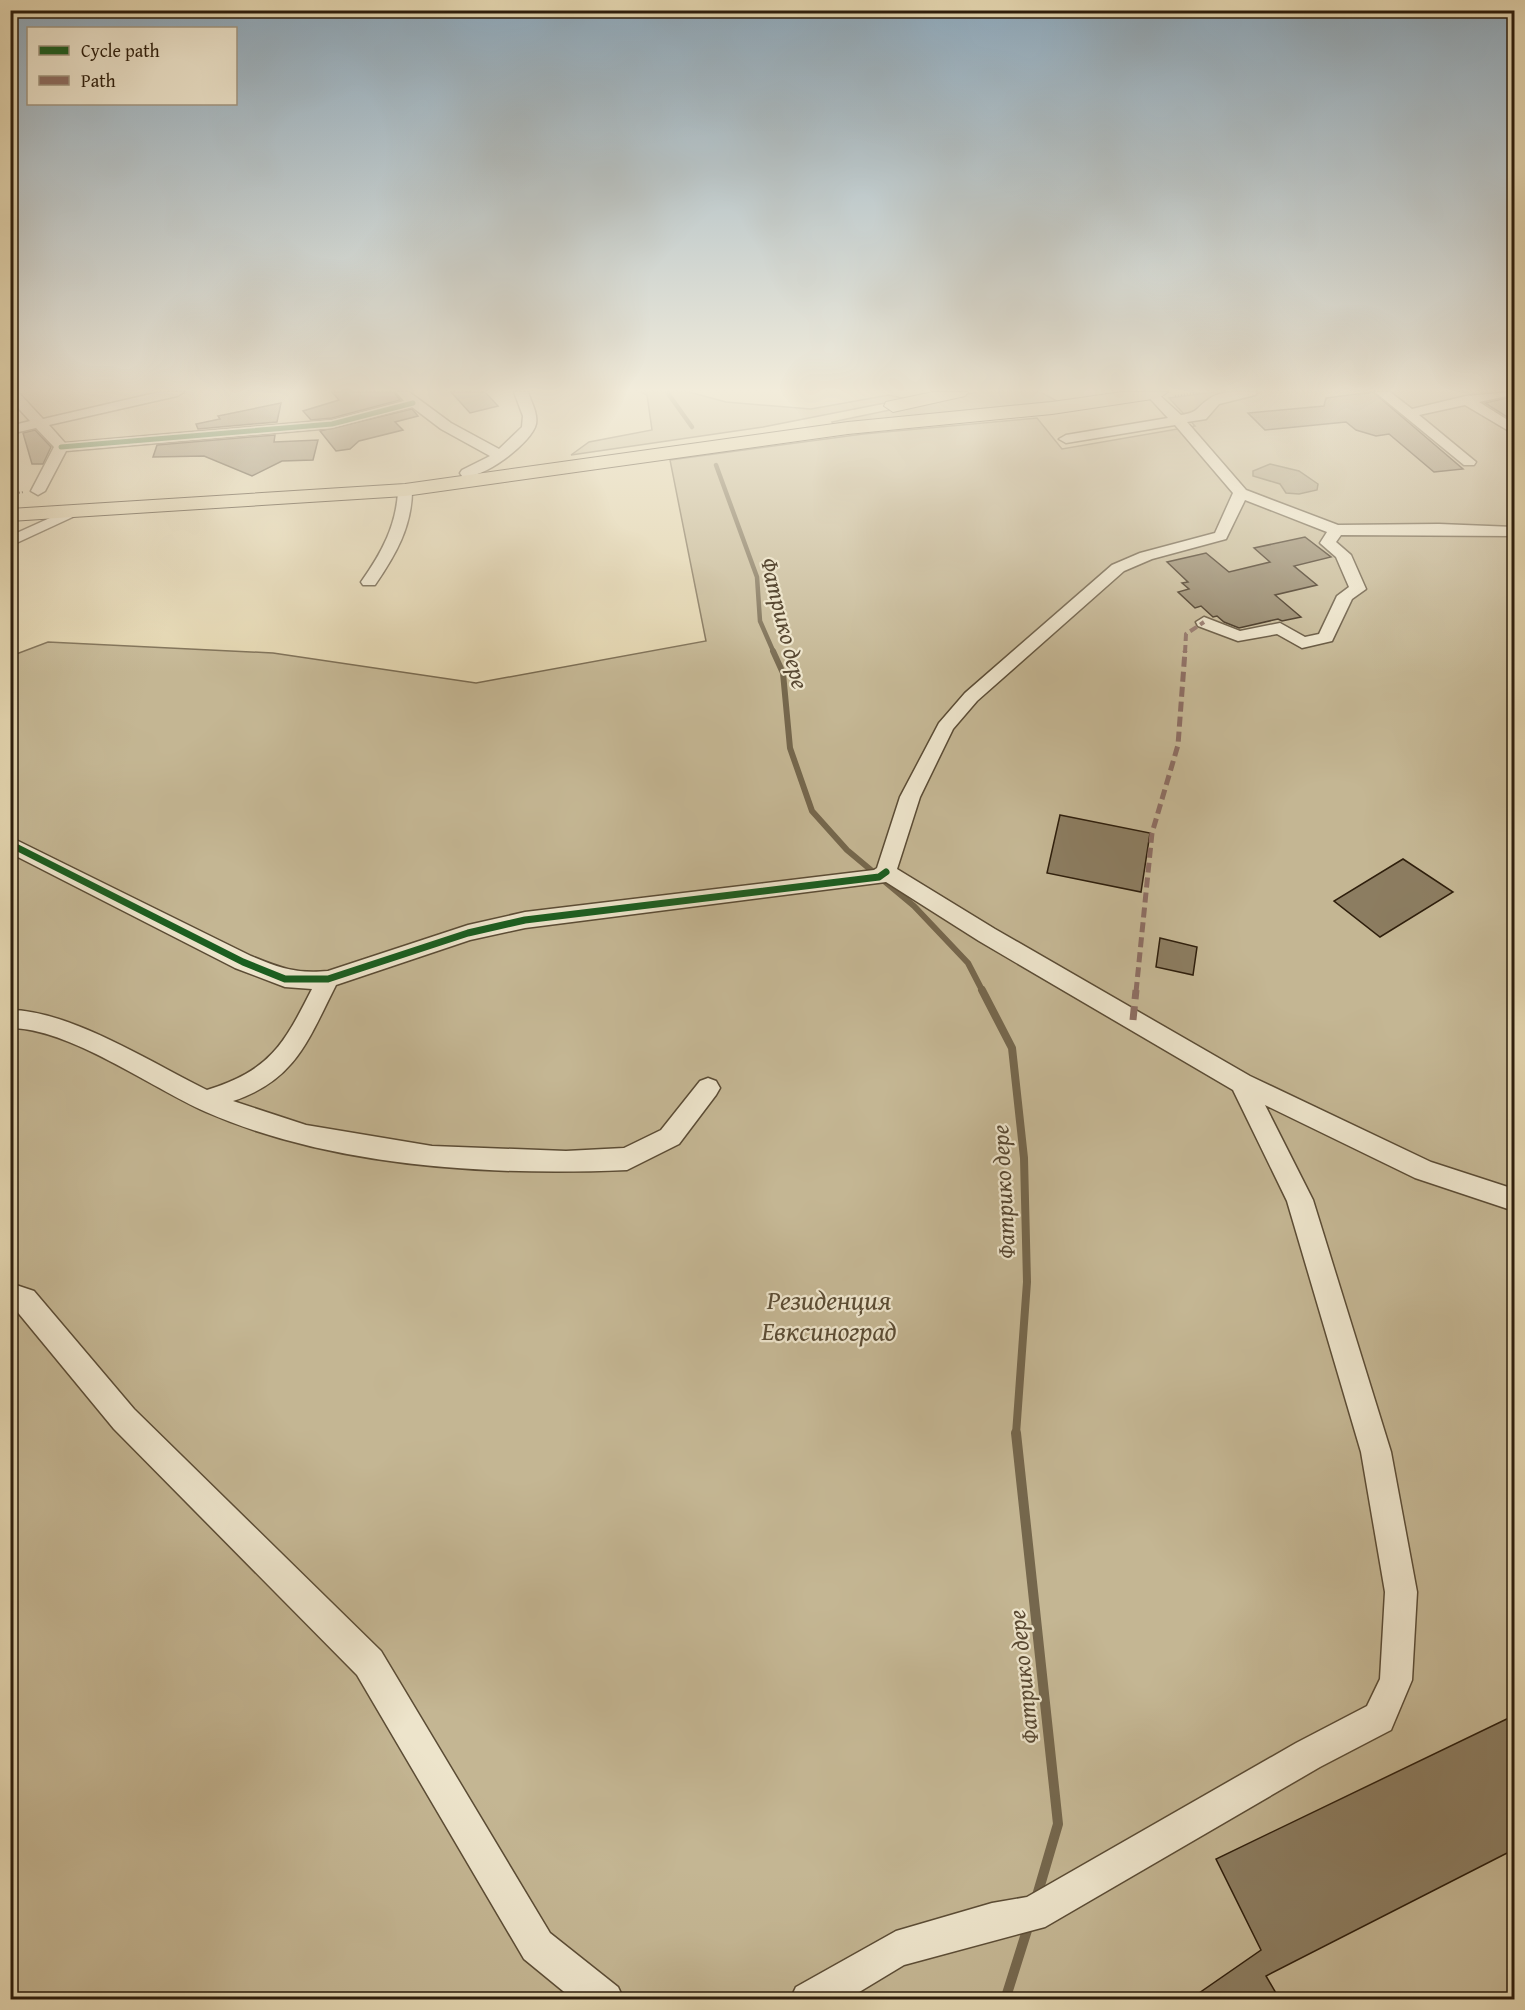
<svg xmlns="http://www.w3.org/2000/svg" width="1525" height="2010" font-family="'Gentium Book Plus',serif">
  <rect width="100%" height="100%" fill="#e3d5af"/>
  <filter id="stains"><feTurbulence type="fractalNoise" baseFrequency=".00333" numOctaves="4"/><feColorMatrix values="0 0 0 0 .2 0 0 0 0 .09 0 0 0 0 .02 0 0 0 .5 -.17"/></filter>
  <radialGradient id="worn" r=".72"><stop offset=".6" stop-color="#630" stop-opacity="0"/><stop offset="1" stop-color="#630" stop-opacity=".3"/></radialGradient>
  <!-- green -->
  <g fill="#c4b693" stroke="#796a50" stroke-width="1.5">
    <path d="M641,392h48l37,10 85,7 78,-14 16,4 -142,28 -192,28 18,-13 63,-12 -5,-35z"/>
    <path d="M977,392h63l17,9 -224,23 -1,-2z"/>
    <path d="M1215,392h299v1607l-1503,1v-1344l37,-14 225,11 203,30 230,-42 -36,-181 193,-26 174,-16 25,31 133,-23 -26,-28z"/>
  </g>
  <!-- water -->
  <path fill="#a59778" stroke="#75674d" stroke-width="1.5" d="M1270,464l29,7 19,13 -1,6 -18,4 -13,-1 -6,-9 -27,-8v-5z"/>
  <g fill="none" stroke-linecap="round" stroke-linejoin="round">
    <!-- stream-far3 -->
    <g stroke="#75674d" stroke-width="4.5">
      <path d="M667,392l25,35"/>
      <path d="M716,465l41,112 3,44 14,32"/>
    </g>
    <!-- stream-far2 -->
    <path stroke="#75674d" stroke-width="6" d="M773,651l10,22 7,75 22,63 35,39 67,56 54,57 15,29"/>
    <!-- stream-far1 -->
    <path stroke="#75674d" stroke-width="8" d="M982,990l30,58 12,110 3,124 -11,152"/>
    <!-- stream -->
    <g stroke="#75674d" stroke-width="10">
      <path d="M1016,1433l42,391 -22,75"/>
      <path d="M1005,2000l24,-76"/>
    </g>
  </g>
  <!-- building -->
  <g fill="#8c7d61" stroke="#2e1e0c" stroke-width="1.5">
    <path d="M332,392h62l6,8 -68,18 -21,2 -8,-9 36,-11z"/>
    <path d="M451,392h34l13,14 -28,7z"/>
    <path d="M1373,392l90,77 -29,3 -45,-38 -13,2 -20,-6 -10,-8 -81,8 -17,-17 76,-7 2,-8z"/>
    <path d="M1507,398l8,3v21l-30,-19z"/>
    <path d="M281,403l-4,19 -79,7 -2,-5 24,-5 -2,-3z"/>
    <path d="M412,409l6,7 -23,6 8,8 -44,11 -9,8 -14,2 -16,-20z"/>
    <path d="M35,430l16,17 -8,17h-11l-9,-31z"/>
    <path d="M275,435l-1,7 44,-2 -5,20 -31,1 -30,15 -48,-20 -51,1 4,-12z"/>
    <path d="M1305,537l26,20 -37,9 23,19 -42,10 26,22 -19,4 -4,-2 -39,9 -15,-6 -7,-6 -4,1 -12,-11 -6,2 -17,-16 11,-3 -7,-6 6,-1 -21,-20 39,-9 23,19 41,-10 -16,-14z"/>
    <path d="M1060,815l90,18 -9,59 -94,-19z"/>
    <path d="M1403,859l50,33 -73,45 -46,-36z"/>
    <path d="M1160,938l37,9 -4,28 -37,-8z"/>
    <path d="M1515,1715v134l-249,127 14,24h-91l72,-50 -45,-91z"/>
  </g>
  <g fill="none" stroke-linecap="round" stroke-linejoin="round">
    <!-- minor casing -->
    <g stroke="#5b4c35" stroke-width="3">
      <g id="minor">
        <path d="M10,392h8l25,27 117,-27h24l-7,4 -128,29 16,18 267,-23 72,-19 -8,-9h13l42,31 48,26 23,-22 1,-11 -9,-24h14c3,10 10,21 8,32 -4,19 -55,57 -74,52l-2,-3 2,-3 28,-14 -49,-27 -29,-22 -80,21 -266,23 -21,40 -7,4 -7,-4 23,-44 -18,-19 -26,6v-8l20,-5 -20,-22z"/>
        <path d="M1144,392h12l25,23c19,-3 14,-7 28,-16 12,-9 33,-7 48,-7l-2,3 -36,9 -13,15 -19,3 59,68 92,35 101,-1 75,3v9l-173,-1 -5,7 15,13 15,34 -14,10 -20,42 -30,7 -25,-14 -39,7 -40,-15 -2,-4 8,-5 36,14 40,-8 25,14 14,-3 18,-38 12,-9 -13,-30 -16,-14 7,-11 -82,-32 -19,39 -74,20 -28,12 -147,130 -24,28 -33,68 -23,72 98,60 255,147 181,86 83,27v22l-99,-33 -150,-73 48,95 78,252 26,140 -5,88 -21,50 -71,37 -275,160 -141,38 -58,35h-56l6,-13 100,-56 96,-28 35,-6 269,-154 71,-37 13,-27 5,-87 -24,-140 -74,-251 -54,-111 -254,-149 -93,-59 -361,46 -55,12 -134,45c-28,55 -40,95 -103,116l73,24 126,21 134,5 58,-3 37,-18 39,-49 8,-3 8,3 4,7 -4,7 -37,49 -52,26c-137,6 -295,-3 -421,-58 -56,-25 -137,-84 -196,-84v-18c59,0 142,53 197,80 63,-20 76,-44 105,-101l-27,-2 -50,-19 -225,-115v-16l241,119c29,12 45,18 77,15l140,-46 57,-13 349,-42 3,-2 23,-71 39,-74 26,-30 147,-128 28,-12 75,-20 18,-40 -58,-68 -109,18 -7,-4 7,-4 102,-17z"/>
        <path d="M1375,392h15l22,17 54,-13 48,-4v7l-7,-3 -28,6 35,22v10l-49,-29 -46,10 57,47 -2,3h-10z"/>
        <path d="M405,486l7,4c0,37 -17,66 -37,95h-12l-2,-3c20,-28 36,-57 37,-92z"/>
        <path d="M72,508l5,1 2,3 -2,3 -67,31v-10z"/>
        <path d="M10,1283l24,8 100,118 247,242 169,282 68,54 6,13h-50l-50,-41 -167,-284 -243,-246 -99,-120 -5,-1z"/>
      </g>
    </g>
    <!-- highway casing -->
    <g stroke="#2e1e0c" stroke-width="2">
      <g id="highway">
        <path d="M933,392h35l-3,4 -72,16 -9,-6 2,-4z"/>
        <path d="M1122,392h46l-9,6 -107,16 -204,20 -443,62 -395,25v-12l395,-25 443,-62 204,-20z"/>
      </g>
    </g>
    <!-- path -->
    <g stroke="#2e1e0c" stroke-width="2" stroke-dasharray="1 2" stroke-linecap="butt">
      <path d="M1175,396l26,-4"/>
      <path d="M10,494l14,-2"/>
    </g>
    <!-- minor -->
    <use href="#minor" fill="#ede4cb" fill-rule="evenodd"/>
    <!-- highway -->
    <use href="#highway" fill="#e3d5af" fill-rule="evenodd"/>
    <!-- quiet-far2 -->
    <path stroke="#8d6e63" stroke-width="4" stroke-dasharray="8 4" stroke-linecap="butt" d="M1185,653l1,-19 18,-12"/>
    <!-- quiet-far1 -->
    <path stroke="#8d6e63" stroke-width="5" stroke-dasharray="10 5" stroke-linecap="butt" d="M1136,992l16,-159 26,-88 7,-94"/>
    <!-- quiet -->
    <path stroke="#8d6e63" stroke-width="7" stroke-dasharray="14 7" stroke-linecap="butt" d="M1133,1020l3,-30"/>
    <!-- cycleway-far1 casing -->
    <g stroke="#ede4cb" stroke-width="8">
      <path id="cycleway-far1" d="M61,447l271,-23 81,-21"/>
    </g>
    <!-- cycleway casing -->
    <g stroke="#ede4cb" stroke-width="10">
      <path id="cycleway" d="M10,844l233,118 42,17h43l140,-46 57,-13 354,-43 7,-5"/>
    </g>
    <!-- cycleway-far1 -->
    <use href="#cycleway-far1" stroke="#1b5e20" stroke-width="5"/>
    <!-- cycleway -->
    <use href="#cycleway" stroke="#1b5e20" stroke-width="7"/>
  </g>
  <!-- sky -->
  <linearGradient id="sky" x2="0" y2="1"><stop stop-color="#8da8bb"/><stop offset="0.58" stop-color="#f2ecdb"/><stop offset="1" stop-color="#f2ecdb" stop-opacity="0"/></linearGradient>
  <rect width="1525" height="673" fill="url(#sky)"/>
  <g text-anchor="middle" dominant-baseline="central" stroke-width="4.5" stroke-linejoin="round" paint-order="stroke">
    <!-- water labels -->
    <g font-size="24" font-style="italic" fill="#584832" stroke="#ede4cb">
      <text transform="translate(785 623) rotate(76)">Фатрико дере</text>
      <text transform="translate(1003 1192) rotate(-93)">Фатрико дере</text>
      <text transform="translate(1023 1677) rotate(-96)">Фатрико дере</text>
    </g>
    <!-- near-park labels -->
    <g font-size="27" font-style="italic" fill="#5b4c34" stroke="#ede4cb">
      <text x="829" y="1299">Резиденция<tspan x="829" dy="31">Евксиноград</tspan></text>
    </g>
  </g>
  <!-- margin -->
  <rect width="1525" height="2010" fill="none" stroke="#e3d5af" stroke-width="36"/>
  <rect x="12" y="12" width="1501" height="1986" fill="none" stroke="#2e1e0c" stroke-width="3"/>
  <rect x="18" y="18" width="1489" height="1974" fill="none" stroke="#2e1e0c" stroke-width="1.5"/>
  <!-- legend -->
  <rect x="27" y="27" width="210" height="78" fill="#ede4cb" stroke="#a1957f" stroke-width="1.5"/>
  <rect x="39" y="46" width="30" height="9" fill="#1b5e20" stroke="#a1957f" stroke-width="1.5"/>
  <text x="81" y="57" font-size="18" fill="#2e1e0c">Cycle path</text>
  <rect x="39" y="76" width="30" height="9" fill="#8d6e63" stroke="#a1957f" stroke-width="1.5"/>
  <text x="81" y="87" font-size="18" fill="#2e1e0c">Path</text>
  <rect width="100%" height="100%" filter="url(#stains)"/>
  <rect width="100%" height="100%" fill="url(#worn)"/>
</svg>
